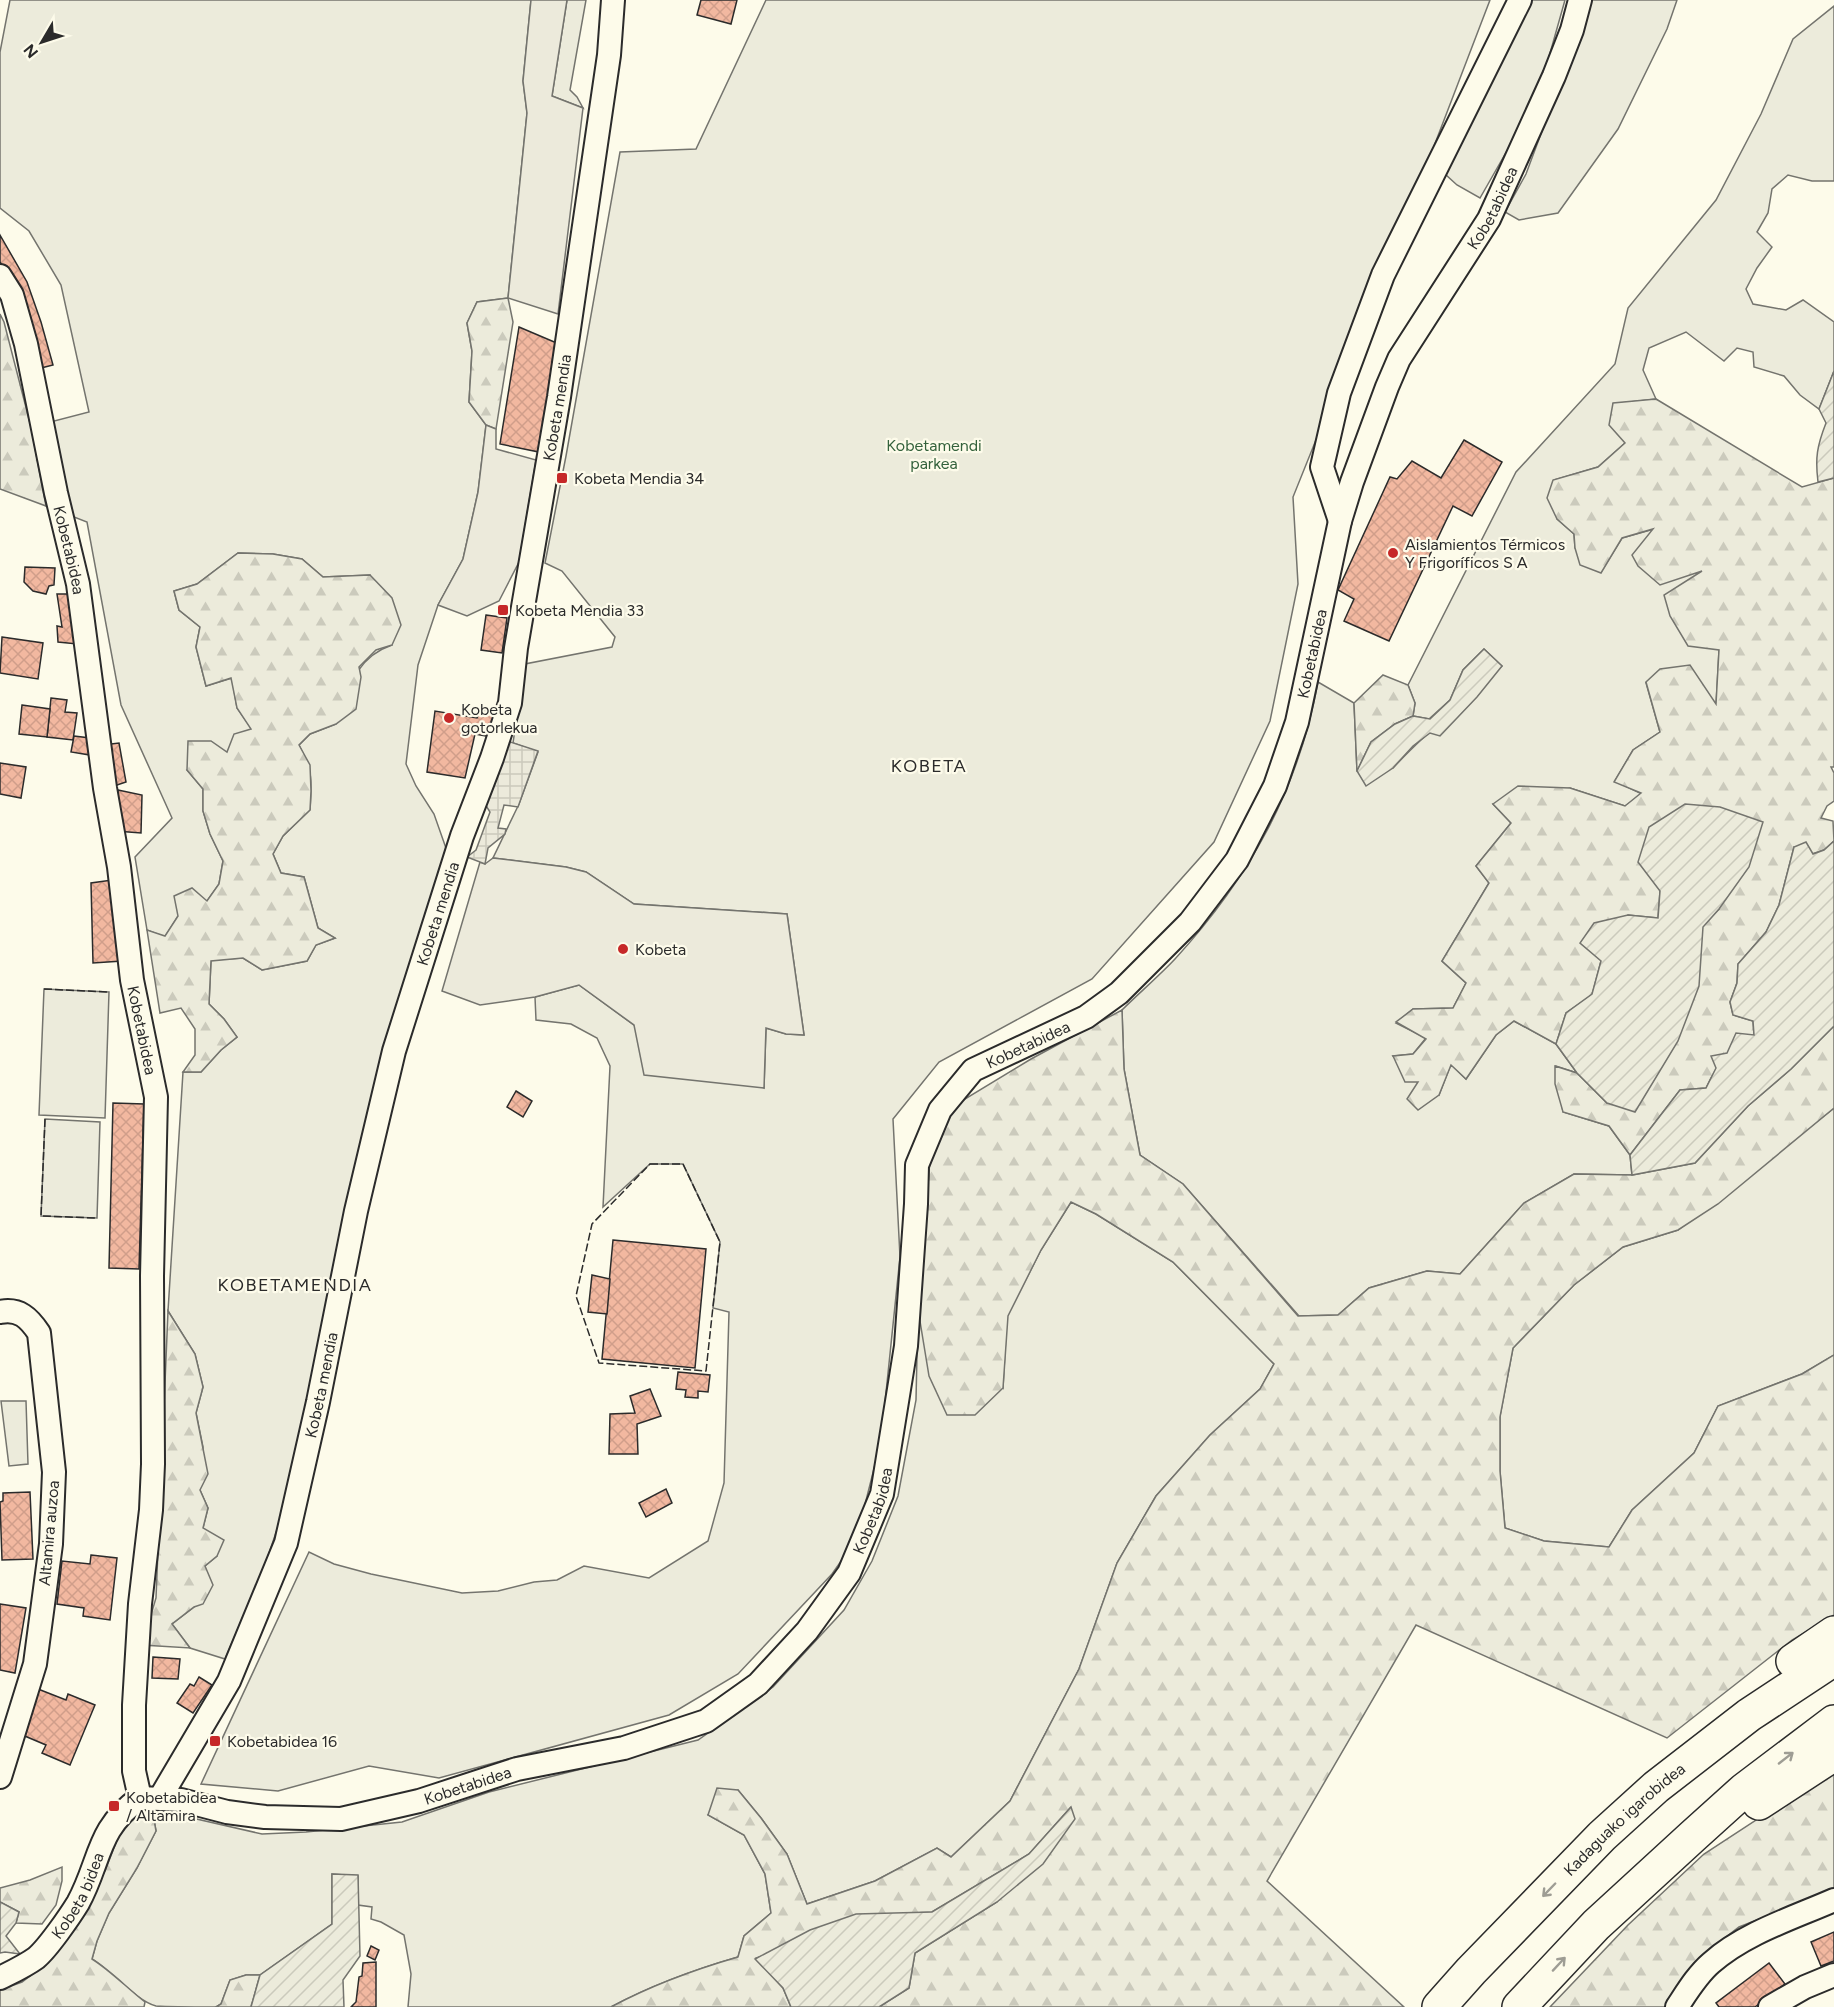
<svg xmlns="http://www.w3.org/2000/svg" width="1834" height="2007" font-family="Figtree,sans-serif">
  <defs>
    <pattern id="forest-firs" width="22" height="20" patternUnits="userSpaceOnUse" patternTransform="scale(1.5)"><rect width="22" height="20" fill="#ecebdb"/><path d="M5 1l3.5 6h-7zM16 11l3.5 6h-7z" fill="#cbcabc"/></pattern>
    <pattern id="garden-furrows" width="10" height="10" patternUnits="userSpaceOnUse" patternTransform="scale(1.5)"><rect width="10" height="10" fill="#ecebdb"/><path d="M-1 1l2-2M0 10L10 0M9 11l2-2" fill="none" stroke="#cbcabc"/></pattern>
    <pattern id="plaza-grid" width="8" height="8" patternUnits="userSpaceOnUse" patternTransform="scale(1.5)"><rect width="8" height="8" fill="#eceadb"/><path d="M0 4h8M4 0v8" fill="none" stroke="#cbc9bc"/></pattern>
    <pattern id="building-cross-hatch" width="8" height="8" patternUnits="userSpaceOnUse" patternTransform="scale(1.5)"><rect width="8" height="8" fill="#f2b8a0"/><path d="M0 0l8 8M0 8l8-8" fill="none" stroke="#d09e8a"/></pattern>
  </defs>
  <rect width="100%" height="100%" fill="#fdfbea"/>
  <!-- green -->
  <g fill="#ecebdb" stroke="#74746e" stroke-width="1.5">
    <path d="M10,0h521l-8,81 4,32 -19,185 -31,4 -10,21 5,28 -3,51 17,23 -8,67 -15,67 -25,46 -20,60 -12,99 10,22 18,28 13,37 -162,655 -20,59 -40,94 -35,-11 -18,-24 22,-17 11,-41 12,-10 -14,-28 5,-20 -8,-18 3,-43 -7,-34 7,-26 -8,-33 -27,-43 15,-239h18l20,-22 16,-13 -13,-18 -15,-15 2,-44 32,-2 19,12 45,-9 9,-16 19,-7 -17,-10 -14,-51 -23,-4 -8,-19 10,-18 27,-26c2,-28 3,-39 -11,-65l11,-11 26,-10c13,-34 18,-66 56,-79l-22,-70 -47,2 -21,-18 -29,-5 -35,-1 -41,31 -23,7 5,19 21,17 -4,20 10,39 26,-8 5,30 15,21 -25,24 -40,17 16,19v22l7,23 13,27 -4,23 -12,17 -29,15 -13,21 -18,-7 -12,-73 37,-39 -51,-113 -34,-183 -41,-16 -15,-79 58,-15 -28,-127 -32,-54 -29,-23v-156z"/>
    <path d="M567,0h19l-16,90 7,7 6,11 -31,-12z"/>
    <path d="M766,0h724l-59,154 -138,343 5,87 -28,137 -56,121 -122,137 -153,83 -46,57 7,138 -19,184 -25,99 -24,34 -94,100 -69,41 -230,63 -70,-12 -91,25 -77,-7 108,-232 25,12 37,10 91,19 36,-2 36,-9 23,-2 27,-14 65,12 59,-37 16,-58 5,-171 -16,-4 7,-66 -37,-78h-33l-47,43 7,-141 -13,-28 -26,-14 -35,-4 -1,-23 44,-12 55,40 130,63 2,-60 20,6 18,1 -17,-121 -153,-10 -48,-32 -20,-5 -73,-9 26,-54 19,-52 -25,-9 12,-79 87,-17 3,-10 -53,-66 -17,-8 21,-107 54,-304 76,-3z"/>
    <path d="M1530,0h35l-18,64 -39,85 -28,49 -23,-13 -12,-11z"/>
    <path d="M1591,0h86l-10,29 -49,100 -60,84 -39,7 -14,-8 21,-38z"/>
    <path d="M1834,6v175h-22l-24,-6 -16,14 -4,24 -11,19 15,15 -15,21 -11,21 7,15 33,6 17,-10 31,22v49l-15,38 -19,-14 -16,-19 -30,-9 -1,-15 -16,-4 -13,13 -38,-29 -37,16 -6,22 13,29 -43,5 12,39 -27,24 -44,13 3,39 17,15 1,14 26,24 21,-34 32,-9 51,41 14,80 -3,55 -70,-22 14,49 -27,18 -18,31 27,13 -17,12 -55,-18 -77,16 18,19 -35,43 13,17 -47,78 24,22 -13,25 -40,1 -17,14 30,15 -13,16 -20,2 25,25 21,14 12,-31 15,15 30,-44 18,-14 42,23 21,29 -21,-7 7,46 46,14 21,29 2,20 -58,-1 -50,29 -64,71 -33,-3 -58,17 -31,27 -39,1 -116,-132 -43,-29 -16,-86 -2,-59c17,-17 36,-33 53,-51 74,-81 123,-168 143,-277l36,21 3,68 36,-3c33,-36 73,-68 109,-102l-18,-17 -21,21 -13,30 -21,19 -16,-3 2,-13 -7,-18 108,-213 99,-108 13,-56 88,-108 45,-86 32,-75z"/>
    <path d="M44,989l65,3 -4,126 -66,-3z"/>
    <path d="M1834,1108v247l-32,19 -84,32 -24,47 -62,57 -23,37 -65,-6 -39,-13 -5,-57v-55l13,-68 61,-63 49,-38 55,-17z"/>
    <path d="M45,1119l55,3 -3,96 -56,-2z"/>
    <path d="M1071,1202l25,12 77,48 101,102 -14,25 -50,46 -54,61 -39,67 -38,106 -69,132 -59,56 -14,-9 -62,33 -68,23 -20,-50 -26,-36 -23,-28 -30,25 36,20 21,39 6,39 -27,23 -6,21c-45,13 -86,28 -127,50h-203l3,-33 -7,-39 -23,-13 -10,-3 1,-12 -14,-2v-29l-26,-2v50l-72,51h-14l-16,5 -9,24 -5,3c-15,0 -46,0 -60,-1 -21,-6 -44,-35 -64,-47l5,-18 12,-28 28,-45 19,-37 -3,-17 13,-2 96,22 44,-2 96,-10 87,-30 209,-52 75,-53 71,-77 28,-49 26,-65 18,-96 2,-91 85,79 4,-72 34,-66z"/>
    <path d="M1,1401h25l2,63 -19,2z"/>
  </g>
  <!-- forest -->
  <g fill="url(#forest-firs)" stroke="#74746e" stroke-width="1.5">
    <path d="M508,298l5,24 -17,107 -10,-4 -17,-23 3,-51 -5,-28 10,-21z"/>
    <path d="M0,314l4,8 27,105 15,79 -46,-17z"/>
    <path d="M1656,399l146,88 32,-9v289h-3l3,6v28l-7,5 -6,12 12,3 1,20 -10,9 -12,4 -18,-7 -15,58 -13,27 -28,32 -1,19 -7,19 3,13 20,6 1,14c-27,18 -34,24 -48,53l-26,2 -50,65 -21,-29 -46,-14 -8,-28v-18l22,7 30,30 93,-148 2,-28 17,-18 -59,-18 -2,27 -30,-3 -27,46 -9,34 -26,18 -10,31 -42,-23 -18,14 -30,44 -15,-14 -12,30 -21,15 -11,-11 11,-17h-13l-12,-26 20,-2 13,-15 -30,-17 17,-13 40,-1 13,-25 -24,-22 47,-78 -13,-17 35,-43 -18,-19 25,-18 52,2 55,18 16,-13 -27,-11 19,-32 27,-18 -14,-50 14,-13 30,-4 26,39 3,-54 -31,-4 -18,-30 -6,-21 38,-24 -42,14 -22,-19 -6,-11 21,-26 -31,9 -21,35 -21,-8 -5,-17 -1,-14 -17,-15 -10,-21 6,-18 45,-13 27,-24 -16,-18 4,-22z"/>
    <path d="M238,553l35,1 29,5 21,18 47,-2 22,23 9,27 -9,20 -16,5 -17,17 2,10 -5,32 -20,15 -26,10 -11,11 11,20 1,26 -1,19 -27,26 -10,18 8,19 23,4 14,51 17,10 -19,7 -9,16 -45,9 -19,-12 -32,3 -2,43 15,15 13,18 -16,13 -20,22h-18l12,-17v-26l-14,-21 -21,5 -13,-83 18,6 13,-20 -4,-20 18,-8 15,13 12,-17 4,-23 -13,-27 -7,-23v-22l-16,-19 1,-29h23l16,11 7,-18 17,-5 -14,-21 -6,-30 -25,8 -10,-39 4,-20 -21,-17 -5,-19 23,-7z"/>
    <path d="M1383,675l25,10 7,18 -2,13 -18,8 -24,18 -14,29 -3,-68z"/>
    <path d="M1122,1010l2,59 16,86 43,29 115,132 40,-1 31,-27 58,-17 33,3 64,-71 50,-29 58,1 63,-12 53,-57 43,-37 43,-43v82l-116,96 -40,26 -55,17 -49,38 -61,63 -13,69v54l5,57 39,13 65,6 23,-37 62,-57 24,-47 84,-32 32,-19v260l-42,25 -125,98 -251,-113 -149,256 137,126h-525l30,-19 6,-35 82,-51 74,-95 -42,47 -97,58 -34,2 -142,44 27,30 8,19h-180c41,-22 82,-37 127,-50l6,-21 27,-23 -6,-39 -21,-39 -36,-20 9,-27 21,2 23,28 26,36 20,50 68,-23 62,-33 14,9 59,-56 69,-132 38,-106 39,-67 54,-61 50,-46 14,-25 -101,-102 -77,-48 -25,-12 -30,48 -33,66 -5,72 -28,27h-28l-18,-39 -11,-67 13,-162 24,-42 76,-46z"/>
    <path d="M168,1311l27,43 8,33 -7,26 12,61 -8,16 8,18 -5,20 21,12 -7,16 -12,10 8,19 -10,19 -9,3 -22,17 18,24 -48,-3 14,-47z"/>
    <path d="M1834,1769v121l-95,37 -40,31 -34,49h-115l78,-82 76,-71z"/>
    <path d="M153,1814l3,17 -19,37 -28,45 -12,28 -5,18c19,12 35,29 53,43l-1,5h-144v-17l22,-8 16,-12 44,-56 23,-43 19,-49 17,-7z"/>
    <path d="M62,1867v14l-6,24 -14,19 -26,-1 3,-11 -19,-10v-14l30,-8z"/>
    <path d="M246,1975h14l-9,32h-35l5,-3 9,-24z"/>
  </g>
  <!-- garden -->
  <g fill="url(#garden-furrows)" stroke="#74746e" stroke-width="1.5">
    <path d="M1834,371v107l-16,4c-3,-24 -1,-36 8,-59l-7,-14z"/>
    <path d="M1484,649l18,17 -25,31 -37,39 -10,-3 -17,13 -20,22 -27,18 -9,-15 14,-29 24,-18 18,-8 17,3 20,-19 13,-30z"/>
    <path d="M1685,804l35,3 43,15 -14,45 -30,42 -16,18 -4,59 -21,55 -43,71 -28,-9 -30,-30 -21,-29 10,-31 26,-19 9,-33 -21,-18 14,-20 34,-8 30,3 2,-27 -22,-29 11,-35z"/>
    <path d="M1834,841v185l-43,43 -43,37 -53,57 -63,12 -2,-20 50,-65 26,-2 10,-20 -5,-12 16,-3 9,-20 18,2 -1,-14 -20,-6 -3,-13 7,-19 1,-19 28,-32 13,-27 15,-58 12,-5 7,12 11,-4z"/>
    <path d="M1071,1807l4,12 -32,45 -46,38 -82,51 -6,35 -30,19h-88l-8,-19 -28,-29 55,-29 46,-16 76,-2 97,-58z"/>
    <path d="M332,1874l26,1 2,81 -17,24 1,27h-93l9,-32 72,-51z"/>
    <path d="M0,1902l19,10 -3,11 -10,13 14,18 -15,-2 -5,1z"/>
  </g>
  <!-- parking -->
  <g fill="#eceadb" stroke="#74746e" stroke-width="1.5">
    <path d="M531,0h36l-15,96 31,12 -25,206 -50,-16 19,-185 -4,-32z"/>
    <path d="M486,425l10,4v20l40,11 -17,102 -20,39 -32,15 -29,-11 25,-46 15,-67z"/>
    <path d="M493,858l73,9 20,5 48,32 153,10 17,121 -18,-1 -20,-6 -2,60 -120,-13 -10,-50 -55,-40 -44,12 -55,8 -38,-14 38,-129 5,2z"/>
  </g>
  <!-- plaza -->
  <path fill="url(#plaza-grid)" stroke="#74746e" stroke-width="1.5" d="M507,741l31,10 -20,56 -14,-2 -6,23 8,1 -1,5 -17,14 -3,16 -18,-7 9,-7 14,-38 -5,-8z"/>
  <!-- building -->
  <g fill="url(#building-cross-hatch)" stroke="#2b2b2b" stroke-width="1.5">
    <path d="M701,0h36l-6,24 -34,-9z"/>
    <path d="M0,235l27,47 14,40 12,43 -16,4 -23,-83 -14,-24z"/>
    <path d="M519,327l40,17 -20,108 -39,-8z"/>
    <path d="M1464,440l38,22 -30,54 -19,-10 -64,135 -45,-20 10,-22 -16,-9 52,-113 7,2 15,-18 29,17z"/>
    <path d="M25,567l30,1 -1,17 -5,1 -3,8 -13,-3 -9,-9z"/>
    <path d="M57,594h11l9,50 -19,-2 -1,-16 5,1z"/>
    <path d="M486,615l21,3 -5,35 -21,-3z"/>
    <path d="M2,637l41,6 -5,36 -38,-6z"/>
    <path d="M51,698l16,2 -2,12 12,1 -4,27 -26,-3z"/>
    <path d="M22,705l28,4 -3,28 -28,-3z"/>
    <path d="M481,709l17,6 -7,22 -16,-3 -10,44 -38,-6 8,-61 42,7z"/>
    <path d="M74,736l16,2v17l-19,-3z"/>
    <path d="M119,743l7,39 -15,5 -8,-42z"/>
    <path d="M0,763l26,4 -5,31 -21,-4z"/>
    <path d="M118,790l24,5 -1,38 -25,-2z"/>
    <path d="M112,880l10,81 -29,2 -2,-80z"/>
    <path d="M516,1091l16,10 -9,16 -16,-10z"/>
    <path d="M113,1103l31,1 -5,165 -30,-1z"/>
    <path d="M613,1240l93,9 -11,119 -93,-9z"/>
    <path d="M592,1275l18,4 -3,35 -19,-2z"/>
    <path d="M678,1372l32,3 -2,17 -10,-1v7l-13,-1 1,-7 -10,-1z"/>
    <path d="M650,1389l11,27 -24,8 1,30h-29l1,-40 25,-1 -5,-17z"/>
    <path d="M666,1489l6,14 -26,14 -7,-14z"/>
    <path d="M30,1492l3,67 -31,1 -2,-58 3,-1v-8z"/>
    <path d="M91,1555l26,3 -7,62 -27,-4 1,-8 -27,-4 5,-43 28,3z"/>
    <path d="M0,1604l26,4 -11,65 -15,-3z"/>
    <path d="M153,1657l27,2 -2,20 -26,-1z"/>
    <path d="M199,1677l13,8 -19,28 -16,-10 13,-19 4,2z"/>
    <path d="M38,1689l28,11 2,-6 27,11 -25,60 -28,-12 4,-8 -26,-11z"/>
    <path d="M1834,1932v29l-13,5 -10,-24z"/>
    <path d="M371,1946l8,4 -4,10 -8,-4z"/>
    <path d="M376,1962v45h-25l5,-5 3,-25 3,-1 1,-13z"/>
    <path d="M1769,1963l16,21 -30,23h-36l-3,-4z"/>
  </g>
  <g fill="none" stroke-linecap="round" stroke-linejoin="round">
    <!-- minor casing -->
    <g stroke="#2b2b2b" stroke-width="26">
      <g id="minor">
        <path id="s1" d="M0,276l12,19 14,49 30,149 22,91 27,204 14,79 13,113 24,117 -4,179 1,188 -2,46 -11,94 -6,101v66l6,27"/>
        <path d="M1340,521l-18,-54 17,-74 44,-118 137,-275"/>
        <path d="M0,1312c19,-4 29,6 39,21l15,139 -3,72 -16,120 -35,113"/>
        <path id="s2" d="M140,1798l41,2 46,12 38,5 76,2 78,-18 98,-32 107,-21 82,-27 52,-37 49,-53 42,-58 33,-79 24,-148 10,-142 1,-39 23,-55 33,-40 113,-53 33,-24 71,-71 47,-62 38,-74 22,-64 43,-201 12,-39 35,-95 12,-28 90,-140 65,-143 18,-46 8,-30"/>
        <path id="s3" d="M160,1798l69,-117 57,-138 32,-141 38,-191 38,-160 68,-215 30,-78 18,-55 6,-55 43,-251 50,-342 4,-55"/>
        <path id="s4" d="M0,1978c12,-6 25,-12 36,-20 12,-10 34,-42 42,-55 23,-42 18,-74 62,-105"/>
        <path d="M1677,2007c10,-15 20,-32 34,-44 34,-30 82,-45 123,-63"/>
        <path d="M1770,2007l35,-20 29,-12"/>
      </g>
    </g>
    <!-- highway casing -->
    <g stroke="#2b2b2b" stroke-width="36">
      <g id="highway">
        <path d="M1793,1661l41,-28"/>
        <path d="M1759,1803l75,-49"/>
        <path id="s5" d="M1439,2007l32,-36 131,-135 54,-49 93,-72 85,-56"/>
        <path d="M1519,2007l77,-82 97,-89 51,-46 90,-68"/>
      </g>
    </g>
    <!-- minor -->
    <use href="#minor" stroke="#fdfbea" stroke-width="22"/>
    <!-- highway -->
    <use href="#highway" stroke="#fdfbea" stroke-width="33"/>
    <!-- fence -->
    <g stroke="#2b2b2b" stroke-width="1.5" stroke-dasharray="8 3" stroke-linecap="butt">
      <path d="M44,989l65,3"/>
      <path d="M45,1119l-4,97 56,2"/>
      <path d="M650,1164h33l37,78 -14,129 -107,-8 -23,-67 16,-72z"/>
    </g>
  </g>
  <!-- one-way arrows -->
  <defs><path id="oneway-shaft" d="M-6 0H5M1.5-3L5.5 0L1.5 3" fill="none" stroke-width="1.6" stroke-linecap="round" stroke-linejoin="round" transform="scale(1.5)"/></defs>
  <g stroke="#9e9d94">
    <use href="#oneway-shaft" transform="translate(1786 1758) rotate(-38)"/>
    <use href="#oneway-shaft" transform="translate(1549 1890) rotate(134)"/>
    <use href="#oneway-shaft" transform="translate(1559 1964) rotate(-47)"/>
  </g>
  <!-- markers -->
  <g fill="#c62828" stroke="#fdfbea" stroke-width="2">
    <rect x="556" y="472" width="12" height="12" rx="3"/>
    <circle cx="1393" cy="553" r="6"/>
    <rect x="497" y="604" width="12" height="12" rx="3"/>
    <circle cx="449" cy="718" r="6"/>
    <circle cx="623" cy="949" r="6"/>
    <rect x="209" y="1735" width="12" height="12" rx="3"/>
    <rect x="108" y="1800" width="12" height="12" rx="3"/>
  </g>
  <g text-anchor="middle" dominant-baseline="central" stroke-width="4.5" stroke-linejoin="round" paint-order="stroke">
    <!-- street labels -->
    <g font-size="16" fill="#2b2b2b" stroke="#fdfbea">
      <text stroke="none"><textPath href="#s2" startOffset="2368">Kobetabidea</textPath></text>
      <text stroke="none"><textPath href="#s3" startOffset="1455">Kobeta mendia</textPath></text>
      <text stroke="none"><textPath href="#s1" startOffset="284">Kobetabidea</textPath></text>
      <text stroke="none"><textPath href="#s2" startOffset="1882">Kobetabidea</textPath></text>
      <text stroke="none"><textPath href="#s3" startOffset="933">Kobeta mendia</textPath></text>
      <text stroke="none"><textPath href="#s1" startOffset="770">Kobetabidea</textPath></text>
      <text stroke="none"><textPath href="#s2" startOffset="1378">Kobetabidea</textPath></text>
      <text stroke="none"><textPath href="#s3" startOffset="447">Kobeta mendia</textPath></text>
      <text stroke="none"><textPath href="#s2" startOffset="856">Kobetabidea</textPath></text>
      <text transform="translate(49 1533) rotate(-85)">Altamira auzoa</text>
      <text stroke="none"><textPath href="#s2" startOffset="334">Kobetabidea</textPath></text>
      <text stroke="none"><textPath href="#s5" startOffset="264">Kadaguako igarobidea</textPath></text>
      <text stroke="none"><textPath href="#s4" startOffset="117">Kobeta bidea</textPath></text>
    </g>
    <!-- park labels -->
    <g font-size="16" fill="#34623c" stroke="#fdfbea">
      <text x="934" y="445">Kobetamendi<tspan x="934" dy="18">parkea</tspan></text>
    </g>
    <!-- poi labels -->
    <g font-size="16" fill="#2b2b2b" stroke="#fdfbea" text-anchor="start">
      <text x="574" y="478">Kobeta Mendia 34</text>
      <text x="1405" y="544">Aislamientos Térmicos<tspan x="1405" dy="18">Y Frigoríficos S A</tspan></text>
      <text x="515" y="610">Kobeta Mendia 33</text>
      <text x="461" y="709">Kobeta<tspan x="461" dy="18">gotorlekua</tspan></text>
      <text x="635" y="949">Kobeta</text>
      <text x="227" y="1741">Kobetabidea 16</text>
      <text x="126" y="1797">Kobetabidea<tspan x="126" dy="18">/ Altamira</tspan></text>
    </g>
    <!-- neighbourhood labels -->
    <g font-size="18" letter-spacing="1.5" fill="#2b2b2b" stroke="#fdfbea">
      <text x="929" y="766">KOBETA</text>
      <text x="295" y="1285">KOBETAMENDIA</text>
    </g>
  </g>
  <!-- north arrow -->
  <g transform="translate(42 42) rotate(231)" stroke="#fdfbea" stroke-width="4.5" paint-order="stroke">
  <path d="M0-4.5L10 22L0 15L-10 22Z" fill="#2b2b2b"/>
  <text y="-9" font-size="16" font-weight="bold" text-anchor="middle" fill="#2b2b2b">N</text>
  </g>
</svg>
